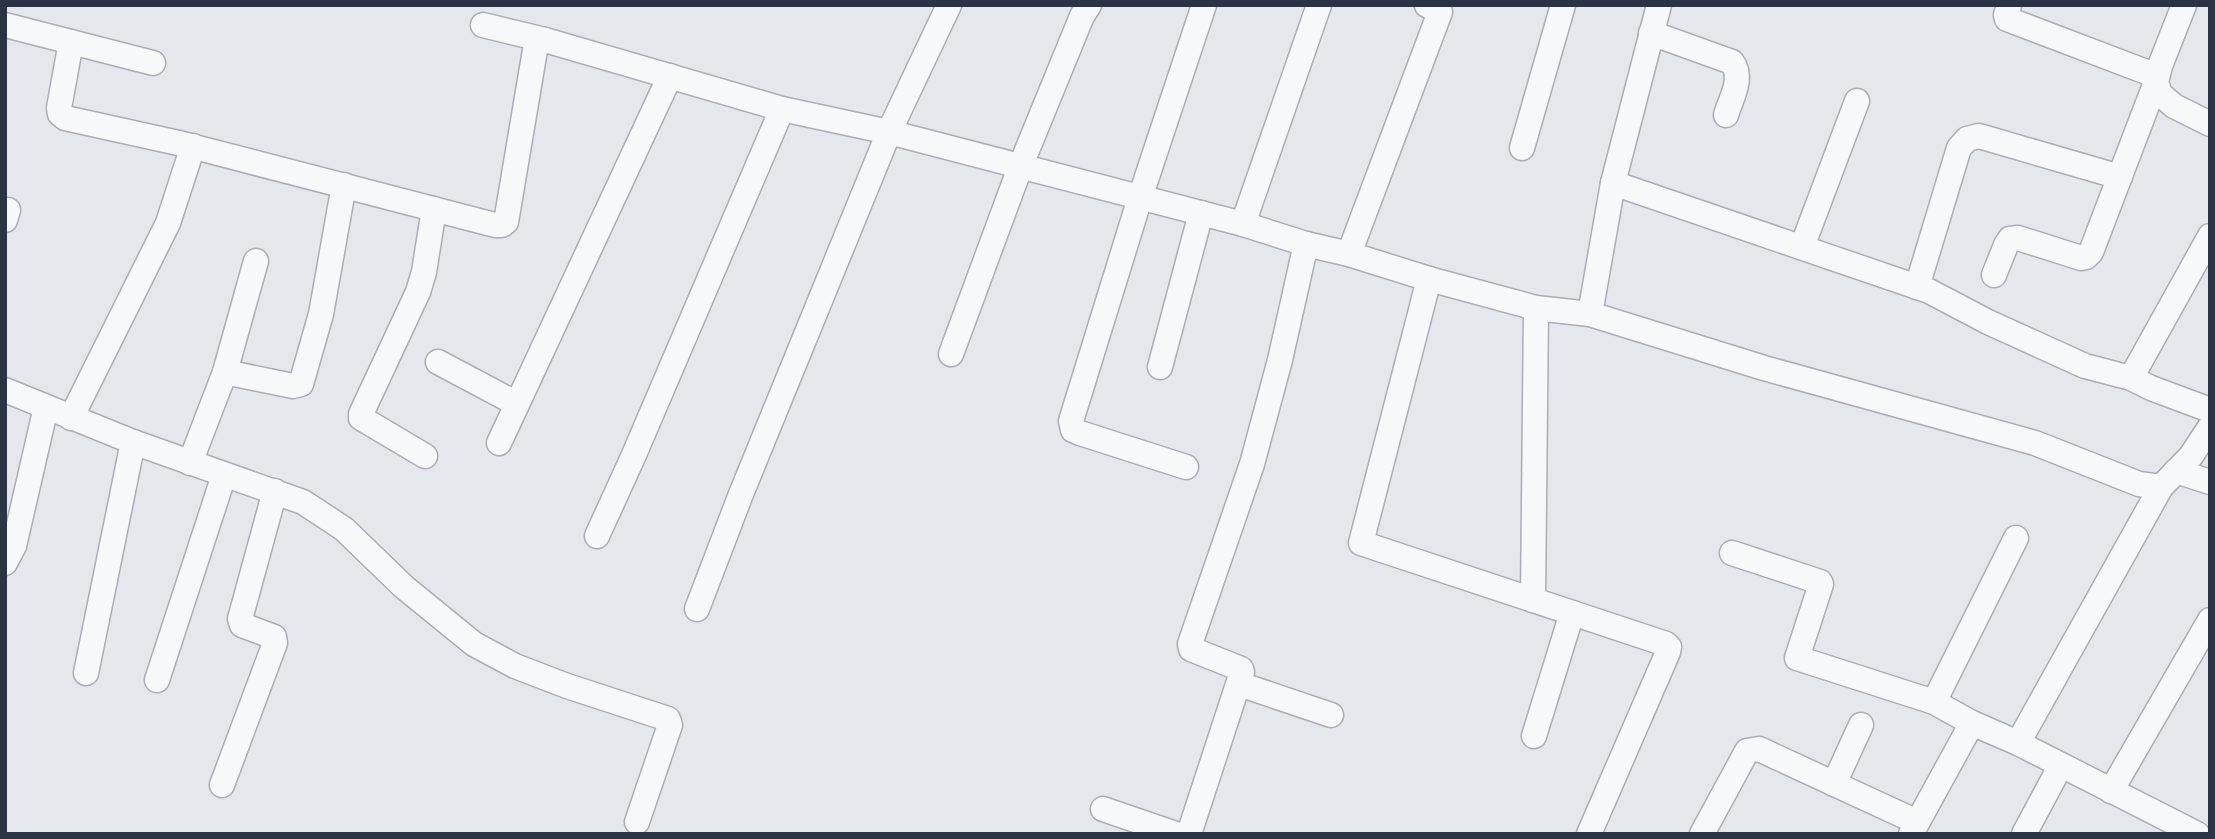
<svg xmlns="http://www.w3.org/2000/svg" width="2215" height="839" font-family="Montserrat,sans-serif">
  <rect width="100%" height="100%" fill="#e4e7ec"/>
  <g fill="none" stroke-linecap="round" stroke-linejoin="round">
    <!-- minor casing -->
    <g stroke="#a9aeb7" stroke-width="27">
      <g id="minor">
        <path d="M1659,5l-46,178 -23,131 174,54 271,75 104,41 22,3"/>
        <path d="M2009,5l-3,10 1,4 150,57"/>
        <path d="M2184,5l-24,61 -4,16 4,12 14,12 36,18"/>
        <path d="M5,25l148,38"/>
        <path d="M483,25l62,15"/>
        <path d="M1651,33l81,29c12,16 -1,36 -6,53"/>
        <path d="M71,42l-12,66 1,6 5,4 118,26 312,81h7l4,-3 29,-172 4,-8 6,-2 237,69 107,23 354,92 63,20 43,10 80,25 -68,264 305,101 3,3 -1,5 -79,182"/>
        <path d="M1522,148l41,-143"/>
        <path d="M1613,183l316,108 59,31 97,44 46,12 79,-142"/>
        <path d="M5,220l3,-10"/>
        <path d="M1243,224l76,-219"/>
        <path d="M1802,247l55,-146"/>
        <path d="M1349,254l91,-242 -13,-7"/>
        <path d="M1994,275l12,-30 4,-6 8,-1 63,20 5,-1 5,-5 65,-170"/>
        <path d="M1429,279l107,29 54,6"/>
        <path d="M1917,287l42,-139 8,-9 12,-3 141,41"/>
        <path d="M951,354l70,-189 61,-149 7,-11"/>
        <path d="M438,362l79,42"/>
        <path d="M1160,367l41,-154"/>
        <path d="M225,372l68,14 8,-2 20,-70 23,-129"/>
        <path d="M2131,378l20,10 59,22"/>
        <path d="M5,390l128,52 170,60 41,27 60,58 70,57 41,22 52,20 101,33 2,6 -33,97"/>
        <path d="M71,418l97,-195 25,-77"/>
        <path d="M499,443l171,-367"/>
        <path d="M425,456l-64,-38v-4l57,-122 6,-20 10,-63"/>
        <path d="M190,463l35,-91 31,-111"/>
        <path d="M1186,467l-106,-34 -7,-3 -2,-9 69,-223 64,-193"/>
        <path d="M2176,471l34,11"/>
        <path d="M597,536l36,-79 149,-348"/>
        <path d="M1732,553l88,29 1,2 -24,74 137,44 38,21 46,20 179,91"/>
        <path d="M5,563l9,-17 32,-139"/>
        <path d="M1533,600l3,-292"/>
        <path d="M697,609l44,-115 148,-362 60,-127"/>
        <path d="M86,673l47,-231"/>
        <path d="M157,680l67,-205"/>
        <path d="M1239,684l92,31"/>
        <path d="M1934,702l82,-164"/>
        <path d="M1534,736l38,-123"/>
        <path d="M2018,743l143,-256 30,-31 19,-29"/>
        <path d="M1834,784l27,-59"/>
        <path d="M222,785l53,-142 -1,-6 -32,-12 -2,-6 35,-128"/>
        <path d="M2111,791l99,-171"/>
        <path d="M1103,809l73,25"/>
        <path d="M1189,834l53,-162 -1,-3 -50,-20 -1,-5 62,-180 28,-104 26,-116"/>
        <path d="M1702,834l45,-83 12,-2 158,73"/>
        <path d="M1911,834l61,-111"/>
        <path d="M2024,834l37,-69"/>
      </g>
    </g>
    <!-- minor -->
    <use href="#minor" stroke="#f7f8fa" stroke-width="24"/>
  </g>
  <!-- border -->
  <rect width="2215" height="839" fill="none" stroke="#2b3445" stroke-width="14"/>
</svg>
